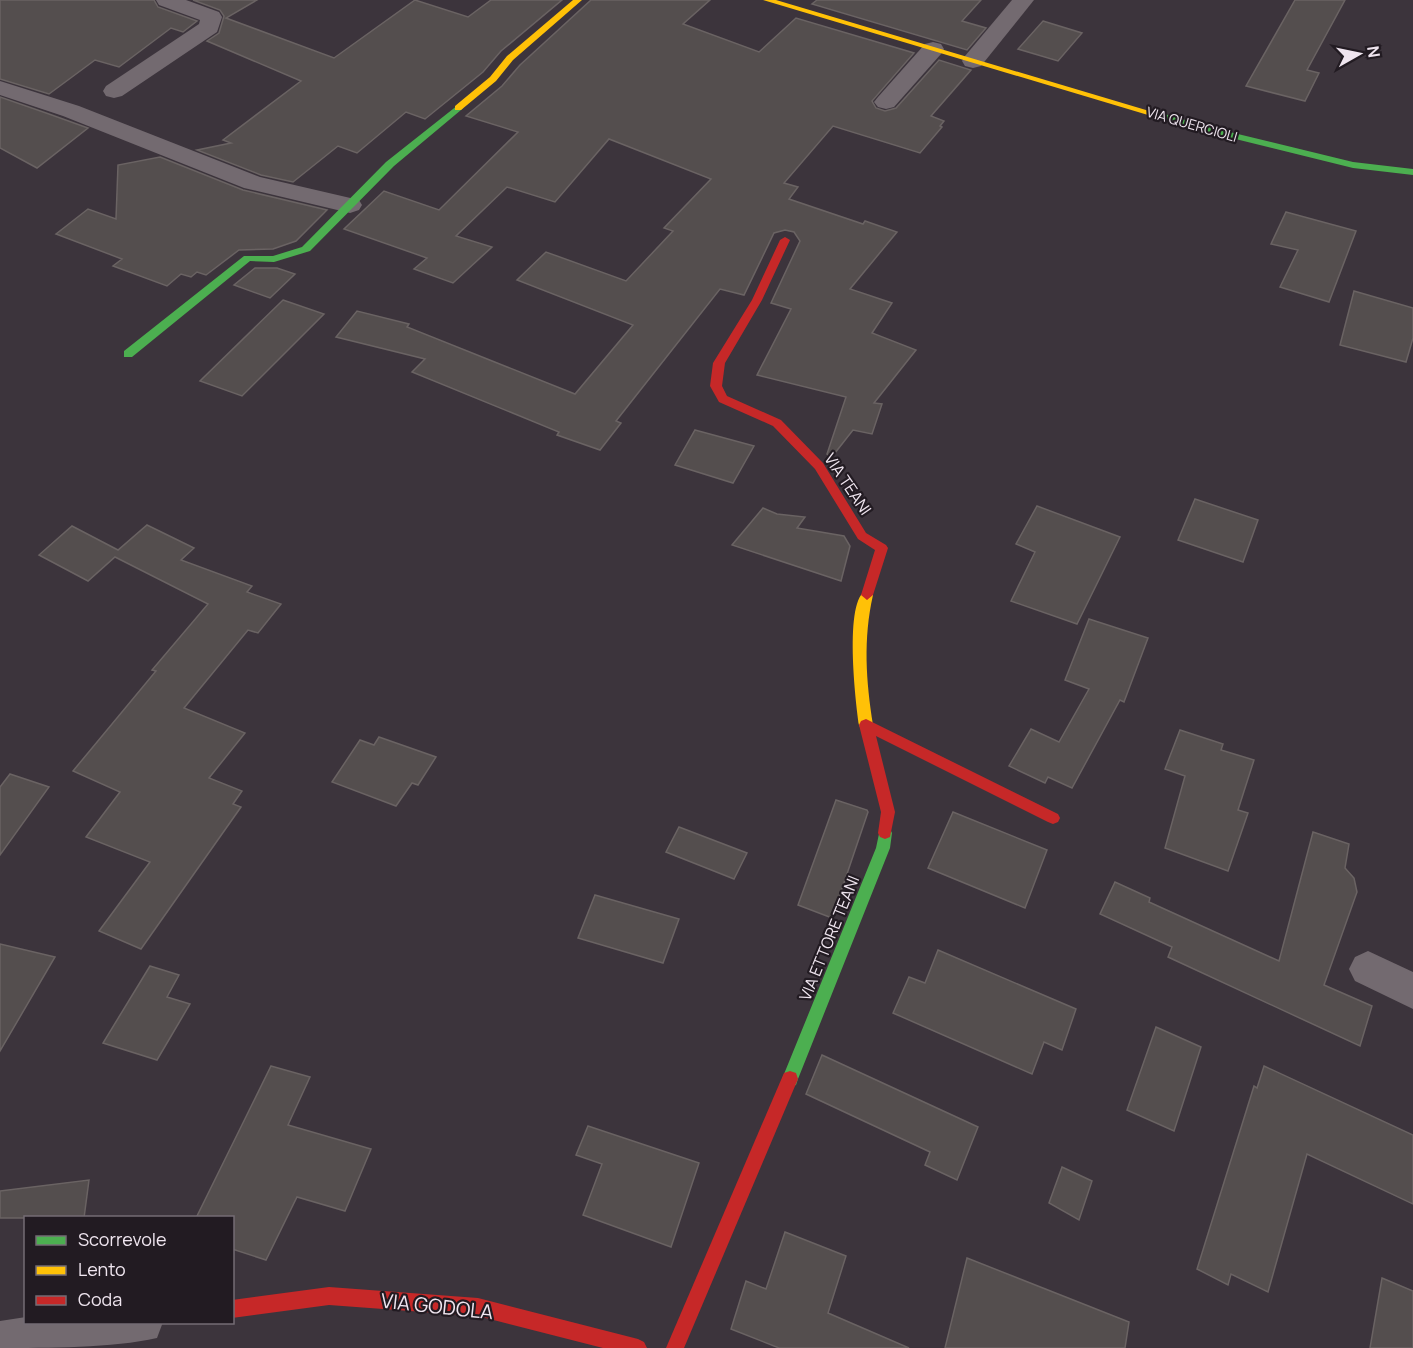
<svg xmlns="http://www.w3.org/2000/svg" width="1413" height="1348" font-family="Manrope,sans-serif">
  <rect width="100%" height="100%" fill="#3c343c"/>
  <!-- building -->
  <g fill="#544e4e" stroke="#6a6363" stroke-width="1.5">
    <path d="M0,0h154l4,7 39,14 -14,11 -12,-4 -52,39 -24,-7 -46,34 -49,-15z"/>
    <path d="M193,0h64l-31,18 108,40 81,-58 53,17 23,-17h71l-61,51 -18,21 -58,47 -19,-7 -49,41 -19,-7 -45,36 -32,-7 -64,-25 34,-7 -8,-3 78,-59 -94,-40 12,-8 5,-17 -4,-6z"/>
    <path d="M591,0h119l-27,24 76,28 37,-34 118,35 -42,48 4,7 9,3 11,-3 43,-48 32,10 -40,46 13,5 -4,5 2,1 -22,26 -87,-27 -49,57 14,4 -9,12 74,25 2,-3 32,11 -47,57 42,14 -20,30 44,17 -42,53 8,1 -10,30 -19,-4 -22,28 -4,-4 19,-57 -89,-22 34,-66 -20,-6 29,-62 -6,-9 -9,-2 -11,3 -30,62 -24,-6 -104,132 5,2 -21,27 -43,-15 2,-3 -147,-60 13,-13 -89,-22 21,-26 52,13 -2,3 168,67 58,-69 -116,-45 29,-28 80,29 47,-50 -9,-3 47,-49 -102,-40 -54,63 -48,-15 -51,49 36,11 -39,36 -39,-14 13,-11 -83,-29 40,-38 55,19 79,-78 -52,-16 36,-30 18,-21z"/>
    <path d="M817,0h164l-19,21 24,7 -19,22 -155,-46z"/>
    <path d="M1295,0h50l-38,70 12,3 -14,28 -59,-15z"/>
    <path d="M1043,21l39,12 -24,28 -40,-12z"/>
    <path d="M0,97l49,17 39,14 -51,40 -37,-20z"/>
    <path d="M160,157l83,33 84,20 -31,31 -23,8 -34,1 -33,25 -9,-3 -6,5 -10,-3 -14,12 -54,-20 9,-7 -66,-25 32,-25 28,10 2,-54z"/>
    <path d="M1286,212l70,19 -27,71 -49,-15 18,-37 -27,-6z"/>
    <path d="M255,268h22l18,6 -25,24 -36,-13z"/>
    <path d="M1354,291l59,17v30l-7,24 -66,-17z"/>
    <path d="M283,300l41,14 -82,82 -42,-15z"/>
    <path d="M695,430l59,16 -21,37 -58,-18z"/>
    <path d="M1195,499l63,21 -15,42 -65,-22z"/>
    <path d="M1037,506l83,31 -43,87 -66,-23 24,-49 -19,-8z"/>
    <path d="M763,508l14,6 28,3 -8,11 47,8 6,10 -9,35 -109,-36z"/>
    <path d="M147,525l47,23 -13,12 71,26 -5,6 34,12 -23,29 -10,-3 -64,78 61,25 -36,45 33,13 -9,13 8,3 -100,142 -42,-18 51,-69 -64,-25 34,-45 -47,-21 83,-100 -4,-1 56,-66 -93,-47 -27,24 -49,-26 33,-29 46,24z"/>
    <path d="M1089,619l59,19 -24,64 -4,-2 -48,88 -24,-11 -3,6 -36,-17 22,-37 28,13 30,-53 -24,-9z"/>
    <path d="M1180,730l43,14 -2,6 33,10 -16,50 10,3 -20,58 -63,-23 20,-72 -20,-7z"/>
    <path d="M379,737l57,20 -18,28 -6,-2 -16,23 -64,-24 28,-42 14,5z"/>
    <path d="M10,774l39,13 -49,68v-68z"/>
    <path d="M836,800l31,10 1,2 -36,106 -34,-13z"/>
    <path d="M953,812l94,38 -22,58 -97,-40z"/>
    <path d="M679,827l68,26 -13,26 -68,-27z"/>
    <path d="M1313,832l36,12 -4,24 9,10 3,14 -33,93 48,21 -12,40 -192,-89 4,-10 -72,-33 15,-32 35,16 -1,4 130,59z"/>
    <path d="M595,895l84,24 -16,44 -85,-25z"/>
    <path d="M0,944l55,13 -55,94z"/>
    <path d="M938,950l138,59 -14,41 -18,-8 -12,32 -139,-61 16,-36 16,6z"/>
    <path d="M150,966l29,9 -12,22 23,7 -33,56 -54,-17z"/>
    <path d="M1156,1027l45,20 -27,84 -47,-21z"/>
    <path d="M822,1055l156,72 -21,53 -32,-15 5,-13 -124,-58z"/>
    <path d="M271,1066l39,11 -22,48 83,24 -26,62 -48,-14 -31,63 -34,-11v-31h-36z"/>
    <path d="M1264,1066l149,69v69l-106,-50 -39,138 -37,-18 -3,11 -31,-16 57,-183 3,2z"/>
    <path d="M588,1126l111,37 -28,84 -88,-32 19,-51 -26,-9z"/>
    <path d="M1062,1167l30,14 -13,39 -30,-17z"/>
    <path d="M89,1180l-5,38h-84v-27z"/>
    <path d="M785,1232l61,24 -18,57 81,35h-130l-48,-19 15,-48 20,8z"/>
    <path d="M967,1258l162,64 -4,26h-180z"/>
    <path d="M1382,1278l31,13v57h-43z"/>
  </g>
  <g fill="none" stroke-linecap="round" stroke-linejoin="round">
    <!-- street -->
    <g fill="#736a70" fill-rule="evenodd">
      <path d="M156,0h30l33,12 3,5 -5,15 -95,64 -8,2 -8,-2 -3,-5 3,-5 93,-62 1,-4 -41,-15z"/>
      <path d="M1012,0h22l-53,66 -8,2 -8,-2 -3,-5 3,-5z"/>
      <path d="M933,42l8,2 3,5 -3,5 -47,53 -8,2 -8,-2 -4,-5 4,-5 47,-53z"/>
      <path d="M0,81l79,25 181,71 99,23 3,5 -3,5 -9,3 -106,-25 -181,-72 -63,-21z"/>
      <path d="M1368,951l45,21v37l-58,-28 -6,-12 6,-12z"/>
      <path d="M26,1317v5h137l-6,16c-44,10 -110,10 -157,10v-27z"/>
    </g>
    <!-- fast -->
    <g fill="#4caf50" fill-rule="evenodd">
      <path d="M458,105l5,3 -2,2 -67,56 -84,85 -36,11 -24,-1 -118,96h-8v-6l120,-95h29l29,-9 84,-85z"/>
      <path d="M1151,110l58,17 144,35 60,7v6l-60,-7 -150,-37 -55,-16 -2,-2z"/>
      <path d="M885,827l5,2 2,4 -2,15 -92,231 -2,6 -6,2 -6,-2 -2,-6 94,-231 4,-19z"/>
    </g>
    <!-- slow -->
    <g fill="#ffc107" fill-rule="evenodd">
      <path d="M573,0h9l-69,60 -17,21 -35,29h-6v-4l35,-29 17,-21z"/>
      <path d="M763,0h13l380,113 -8,2z"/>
      <path d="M867,590l6,5c-10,44 -7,86 0,130l-2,4h-10l-2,-4c-3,-21 -16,-127 8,-135z"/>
    </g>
    <!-- jam -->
    <g fill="#c62828" fill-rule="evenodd">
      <path d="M785,237l5,3 -28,60 -37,63 -3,23 5,10 54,24 42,43 43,70 20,12 2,3 -15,47 -6,5 -6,-5 14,-45 -17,-11 -43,-70 -42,-43 -54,-24 -9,-16 3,-23 39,-63 28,-60z"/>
      <path d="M866,719l192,95 2,4 -2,4 -5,2 -5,-2 -172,-86 19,76 -5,25 -5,2 -5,-2 -2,-4 3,-21 -22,-87 2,-4z"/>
      <path d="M790,1071l6,2 2,6 -114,269h-18l118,-275z"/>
      <path d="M329,1287l149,11 160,41 6,3 3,6h-44l-125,-32 -149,-11 -97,13v-18z"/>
    </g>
  </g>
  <g text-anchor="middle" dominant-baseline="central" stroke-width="4.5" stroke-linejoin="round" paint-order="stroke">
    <!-- far-street labels -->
    <g font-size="14" fill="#efe5ef" stroke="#221b22">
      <text transform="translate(1192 124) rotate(16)">VIA QUERCIOLI</text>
    </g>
    <!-- street labels -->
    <g font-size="16" fill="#efe5ef" stroke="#221b22">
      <text transform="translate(848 484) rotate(56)">VIA TEANI</text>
      <text transform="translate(829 938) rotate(-68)">VIA ETTORE TEANI</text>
    </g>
    <!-- near-street labels -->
    <g font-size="20" fill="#efe5ef" stroke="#221b22">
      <text transform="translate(437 1306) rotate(6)">VIA GODOLA</text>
    </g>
  </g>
  <!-- legend -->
  <rect x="24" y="1216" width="210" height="108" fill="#221b22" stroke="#746c74" stroke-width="1.5"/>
  <rect x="36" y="1236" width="30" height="9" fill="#4caf50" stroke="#746c74" stroke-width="1.5"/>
  <text x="78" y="1246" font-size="18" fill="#efe5ef">Scorrevole</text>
  <rect x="36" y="1266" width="30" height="9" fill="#ffc107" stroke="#746c74" stroke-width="1.5"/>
  <text x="78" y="1276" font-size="18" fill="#efe5ef">Lento</text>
  <rect x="36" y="1296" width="30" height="9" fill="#c62828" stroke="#746c74" stroke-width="1.5"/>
  <text x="78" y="1306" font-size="18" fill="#efe5ef">Coda</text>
  <!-- north arrow -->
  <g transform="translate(1359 54) rotate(81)" stroke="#221b22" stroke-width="4.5" paint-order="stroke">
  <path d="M0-4.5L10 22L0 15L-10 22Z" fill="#efe5ef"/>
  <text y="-9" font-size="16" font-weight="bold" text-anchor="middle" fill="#efe5ef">N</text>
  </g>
</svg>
